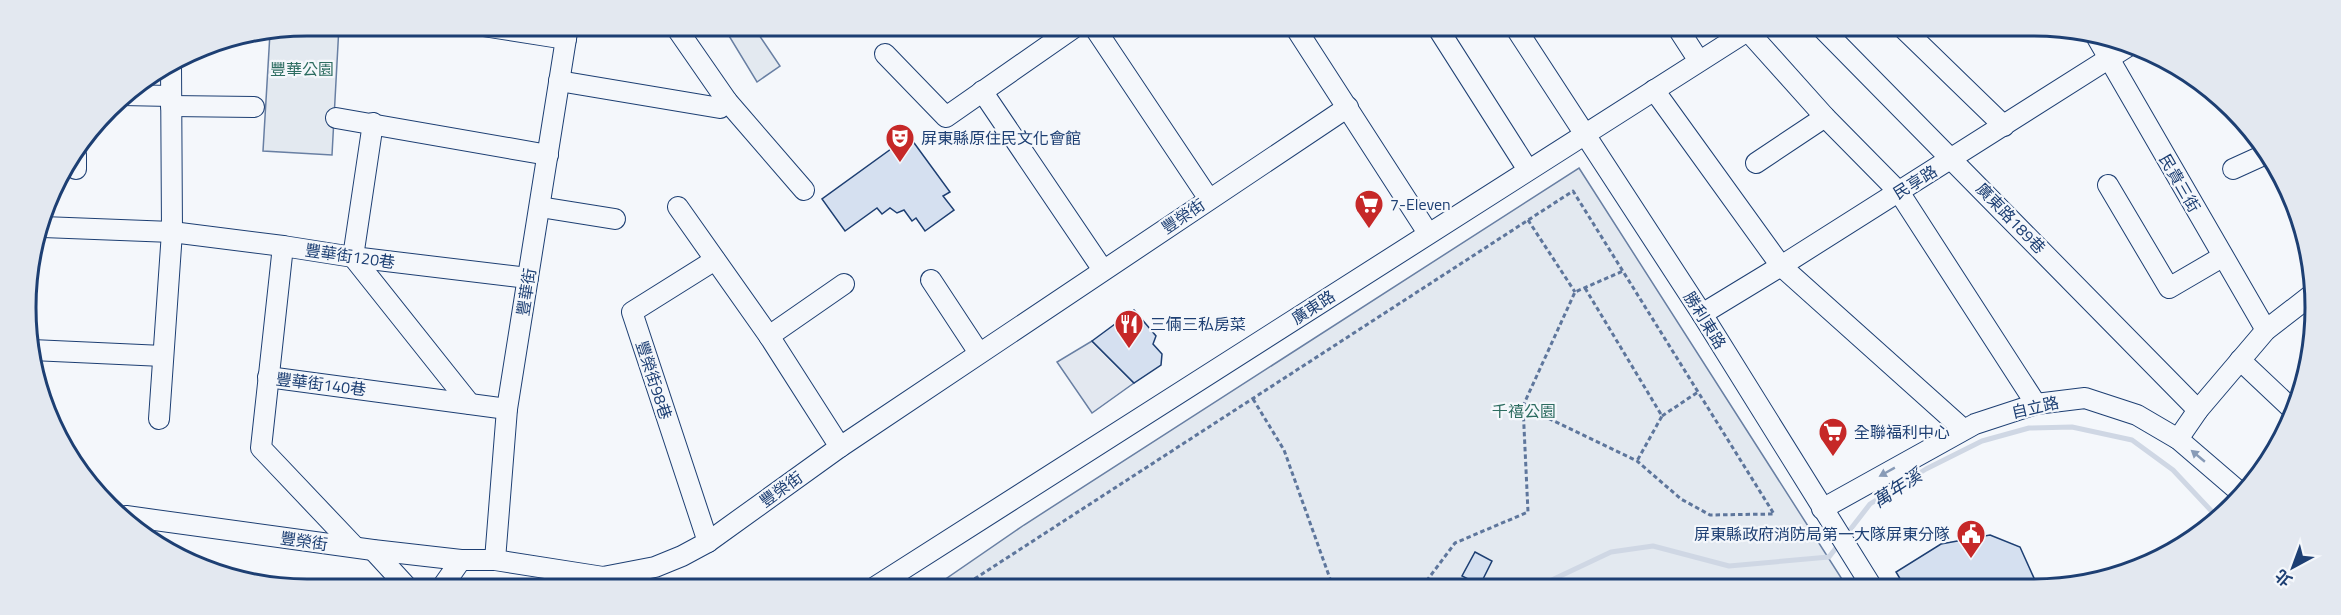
<svg xmlns="http://www.w3.org/2000/svg" width="2341" height="615" font-family="'Titillium Web','Noto Sans TC',sans-serif">
  <rect width="100%" height="100%" fill="#f4f7fb"/>
  <!-- green -->
  <g fill="#e3e9f0" stroke="#687fa3" stroke-width="1.5">
    <path d="M308,26h31l-7,129 -69,-4 7,-118z"/>
    <path d="M723,26h30l27,40 -23,16z"/>
    <path d="M1579,168l268,419h-913l90,-62z"/>
  </g>
  <!-- parking -->
  <path fill="#e3e8f0" stroke="#687fa3" stroke-width="1.5" d="M1092,341l42,42 -42,30 -35,-51z"/>
  <g fill="none" stroke-linecap="round" stroke-linejoin="round">
    <!-- stream -->
    <path stroke="#cfd7e4" stroke-width="5" d="M1537,587l74,-35 42,-6 76,20 100,-9 41,-53 56,-35 56,-28 47,-13 43,-1 60,13 41,30 45,48"/>
  </g>
  <!-- building -->
  <g fill="#d5e0f0" stroke="#1d3f73" stroke-width="1.5">
    <path d="M909,136l41,56 -7,4 11,14 -29,21 -9,-13 -4,3 -8,-11 -7,3 -7,-5 -8,6 -5,-6 -32,23 -23,-32z"/>
    <path d="M1134,310l22,26 -3,8 9,10 -1,11 -27,18 -42,-42z"/>
    <path d="M1990,535l30,12 18,40h-133l-9,-15 45,-28z"/>
    <path d="M1475,552l17,9 -12,24 -18,-9z"/>
  </g>
  <g fill="none" stroke-linecap="round" stroke-linejoin="round">
    <!-- minor casing -->
    <g stroke="#1d3f73" stroke-width="22">
      <g id="minor">
        <path d="M483,26l83,13"/>
        <path d="M675,26l52,75"/>
        <path d="M1094,27l115,172"/>
        <path d="M1295,27l133,206"/>
        <path d="M1437,27l91,143"/>
        <path d="M1515,27l187,287 170,273"/>
        <path d="M1677,27l22,34"/>
        <path d="M1822,28l376,382"/>
        <path d="M1903,28l101,98"/>
        <path d="M1747,30l78,87 74,75 137,212"/>
        <path d="M2096,36l170,294"/>
        <path d="M885,54l61,63 129,-90"/>
        <path d="M559,81l161,27 7,-7 77,89"/>
        <path d="M1654,90l127,176 182,163"/>
        <path d="M982,91l121,179"/>
        <path d="M122,95l49,1"/>
        <path d="M171,106l83,1"/>
        <path d="M336,118l212,37"/>
        <path d="M373,123l-20,134 117,147"/>
        <path d="M1756,163l69,-46"/>
        <path d="M76,169v-14"/>
        <path d="M2233,169l33,-15"/>
        <path d="M2108,185l61,103 53,-31"/>
        <path d="M540,207l75,12"/>
        <path d="M678,207l91,129 71,111"/>
        <path d="M43,227l129,5 111,14 70,11 175,21"/>
        <path d="M283,246l-22,202 93,98"/>
        <path d="M931,280l48,73"/>
        <path d="M1702,314l79,-48 346,-219"/>
        <path d="M769,336l75,-52"/>
        <path d="M32,350l131,6"/>
        <path d="M2240,360l53,50"/>
        <path d="M268,377l239,32"/>
        <path d="M159,419l13,-187 -1,-167"/>
        <path d="M2178,439l20,-29 68,-80 44,-34"/>
        <path d="M1822,509l153,-85 61,-20 49,-6 52,17 41,24 64,55"/>
        <path d="M126,516l247,34 88,10h34l108,17 52,-10 27,-11 26,-14 132,-95 508,-340"/>
        <path d="M708,542l-76,-230 83,-52"/>
        <path d="M373,550l34,37"/>
        <path d="M495,560l12,-151 61,-383"/>
        <path d="M442,587l19,-27"/>
        <path d="M875,587l877,-559"/>
      </g>
    </g>
    <!-- path -->
    <g stroke="#5e769c" stroke-width="3" stroke-dasharray="4.5 3" stroke-linecap="butt">
      <path d="M1528,220l47,72"/>
      <path d="M1585,288l77,128 -25,45"/>
      <path d="M1253,399l31,51 49,137"/>
      <path d="M1662,416l36,-24"/>
      <path d="M962,587l611,-396 201,323 -64,1 -29,-16 -44,-38 -114,-55"/>
      <path d="M1422,587l33,-44 73,-31 -5,-106 52,-114 48,-21"/>
    </g>
    <!-- minor -->
    <use href="#minor" stroke="#f4f7fb" stroke-width="20"/>
  </g>
  <!-- one-way arrows -->
  <defs><path id="oneway-solid" d="M-6-.8H1V-3.2L6.5 0L1 3.2V.8H-6Z" transform="scale(1.5)"/></defs>
  <g fill="#889bb7">
    <use href="#oneway-solid" transform="translate(2198 456) rotate(-140)"/>
    <use href="#oneway-solid" transform="translate(1887 472) rotate(151)"/>
  </g>
  <!-- icons -->
  <defs>
    <g id="theatre-pin" transform="scale(1.5)"><path d="M0 17L-7.5 6A9.5 9.5 0 1 1 7.5 6Z" fill="#c62828" stroke="#f4f7fb"/><path d="M-5-5.5Q0-4 5-5.5V0Q5 5 0 6Q-5 5-5 0ZM-3.3-2.5H-1v1.5H-3.3ZM1-2.5H3.3v1.5H1ZM-2.8 1Q0 5.5 2.8 1Z" fill="#fff"/></g>
    <g id="supermarket-pin" transform="scale(1.5)"><path d="M0 17L-7.5 6A9.5 9.5 0 1 1 7.5 6Z" fill="#c62828" stroke="#f4f7fb"/><path d="M-6-5.5h2.5l.6 2H6L4.5 2H-2.5L-4.4-4H-6ZM-1.5 3.2a1.3 1.3 0 1 0 .1 0ZM3 3.2a1.3 1.3 0 1 0 .1 0Z" fill="#fff"/></g>
    <g id="restaurant-pin" transform="scale(1.5)"><path d="M0 17L-7.5 6A9.5 9.5 0 1 1 7.5 6Z" fill="#c62828" stroke="#f4f7fb"/><path d="M-5-6h1v4h1v-4h1v4h1v-4h1v5L-1.5 .5V6h-2V.5L-5-1ZM5-6V6H3V1.5H1.5Q1.5-4 5-6Z" fill="#fff"/></g>
    <g id="civic-pin" transform="scale(1.5)"><path d="M0 17L-7.5 6A9.5 9.5 0 1 1 7.5 6Z" fill="#c62828" stroke="#f4f7fb"/><path d="M-.6-6.5H3V-4.5H.6V-3L4-1V1h2V6H-6V1h2V-1L-.6-3ZM-1.2 2.5V6h2.4V2.5Z" fill="#fff"/></g>
  </defs>
  <g fill-rule="evenodd">
    <use href="#theatre-pin" x="900" y="138"/>
    <use href="#supermarket-pin" x="1369" y="204"/>
    <use href="#restaurant-pin" x="1129" y="324"/>
    <use href="#supermarket-pin" x="1833" y="432"/>
    <use href="#civic-pin" x="1971" y="534"/>
  </g>
  <g text-anchor="middle" dominant-baseline="central" stroke-width="4.5" stroke-linejoin="round" paint-order="stroke">
    <!-- park labels -->
    <g font-size="16" fill="#2c6c60" stroke="#f4f7fb">
      <text x="302" y="69">豐華公園</text>
      <text x="1524" y="411">千禧公園</text>
    </g>
    <!-- poi labels -->
    <g font-size="16" fill="#1d3f73" stroke="#f4f7fb" text-anchor="start">
      <text x="921" y="138">屏東縣原住民文化會館</text>
      <text x="1390" y="204">7-Eleven</text>
      <text x="1150" y="324">三倆三私房菜</text>
      <text x="1854" y="432">全聯福利中心</text>
      <text x="1950" y="534" text-anchor="end">屏東縣政府消防局第一大隊屏東分隊</text>
    </g>
    <!-- street labels -->
    <g font-size="16" fill="#1d3f73" stroke="#f4f7fb">
      <text transform="translate(1915 182) rotate(-32)">民享路</text>
      <text transform="translate(2180 183) rotate(60)">民貴三街</text>
      <text transform="translate(1183 216) rotate(-34)">豐榮街</text>
      <text transform="translate(2011 218) rotate(46)">廣東路189巷</text>
      <text transform="translate(350 256) rotate(8)">豐華街120巷</text>
      <text transform="translate(526 292) rotate(-81)">豐華街</text>
      <text transform="translate(1313 307) rotate(-33)">廣東路</text>
      <text transform="translate(1705 320) rotate(58)">勝利東路</text>
      <text transform="translate(654 380) rotate(72)">豐榮街98巷</text>
      <text transform="translate(321 384) rotate(7)">豐華街140巷</text>
      <text transform="translate(2035 407) rotate(-13)">自立路</text>
      <text transform="translate(781 489) rotate(-36)">豐榮街</text>
      <text transform="translate(304 541) rotate(8)">豐榮街</text>
    </g>
    <!-- water labels -->
    <g font-size="18" font-style="italic" fill="#1d3f73" stroke="#f4f7fb">
      <text transform="translate(1897 488) rotate(-33)">萬年溪</text>
    </g>
  </g>
  <!-- crop -->
  <path d="M0 0H2341V615H0ZM307 36H2034A271 271 0 0 1 2305 307V308A271 271 0 0 1 2034 579H307A271 271 0 0 1 36 308V307A271 271 0 0 1 307 36Z" fill="#e3e8f0" fill-rule="evenodd"/>
  <path fill="none" stroke="#1d3f73" stroke-width="3" d="M307 36H2034A271 271 0 0 1 2305 307V308A271 271 0 0 1 2034 579H307A271 271 0 0 1 36 308V307A271 271 0 0 1 307 36Z"/>
  <!-- north arrow -->
  <g transform="translate(2293 567) rotate(221)" stroke="#f4f7fb" stroke-width="4.5" paint-order="stroke">
  <path d="M0-4.5L10 22L0 15L-10 22Z" fill="#1d3f73"/>
  <text y="-9" font-size="16" font-weight="bold" text-anchor="middle" fill="#1d3f73">北</text>
  </g>
</svg>
